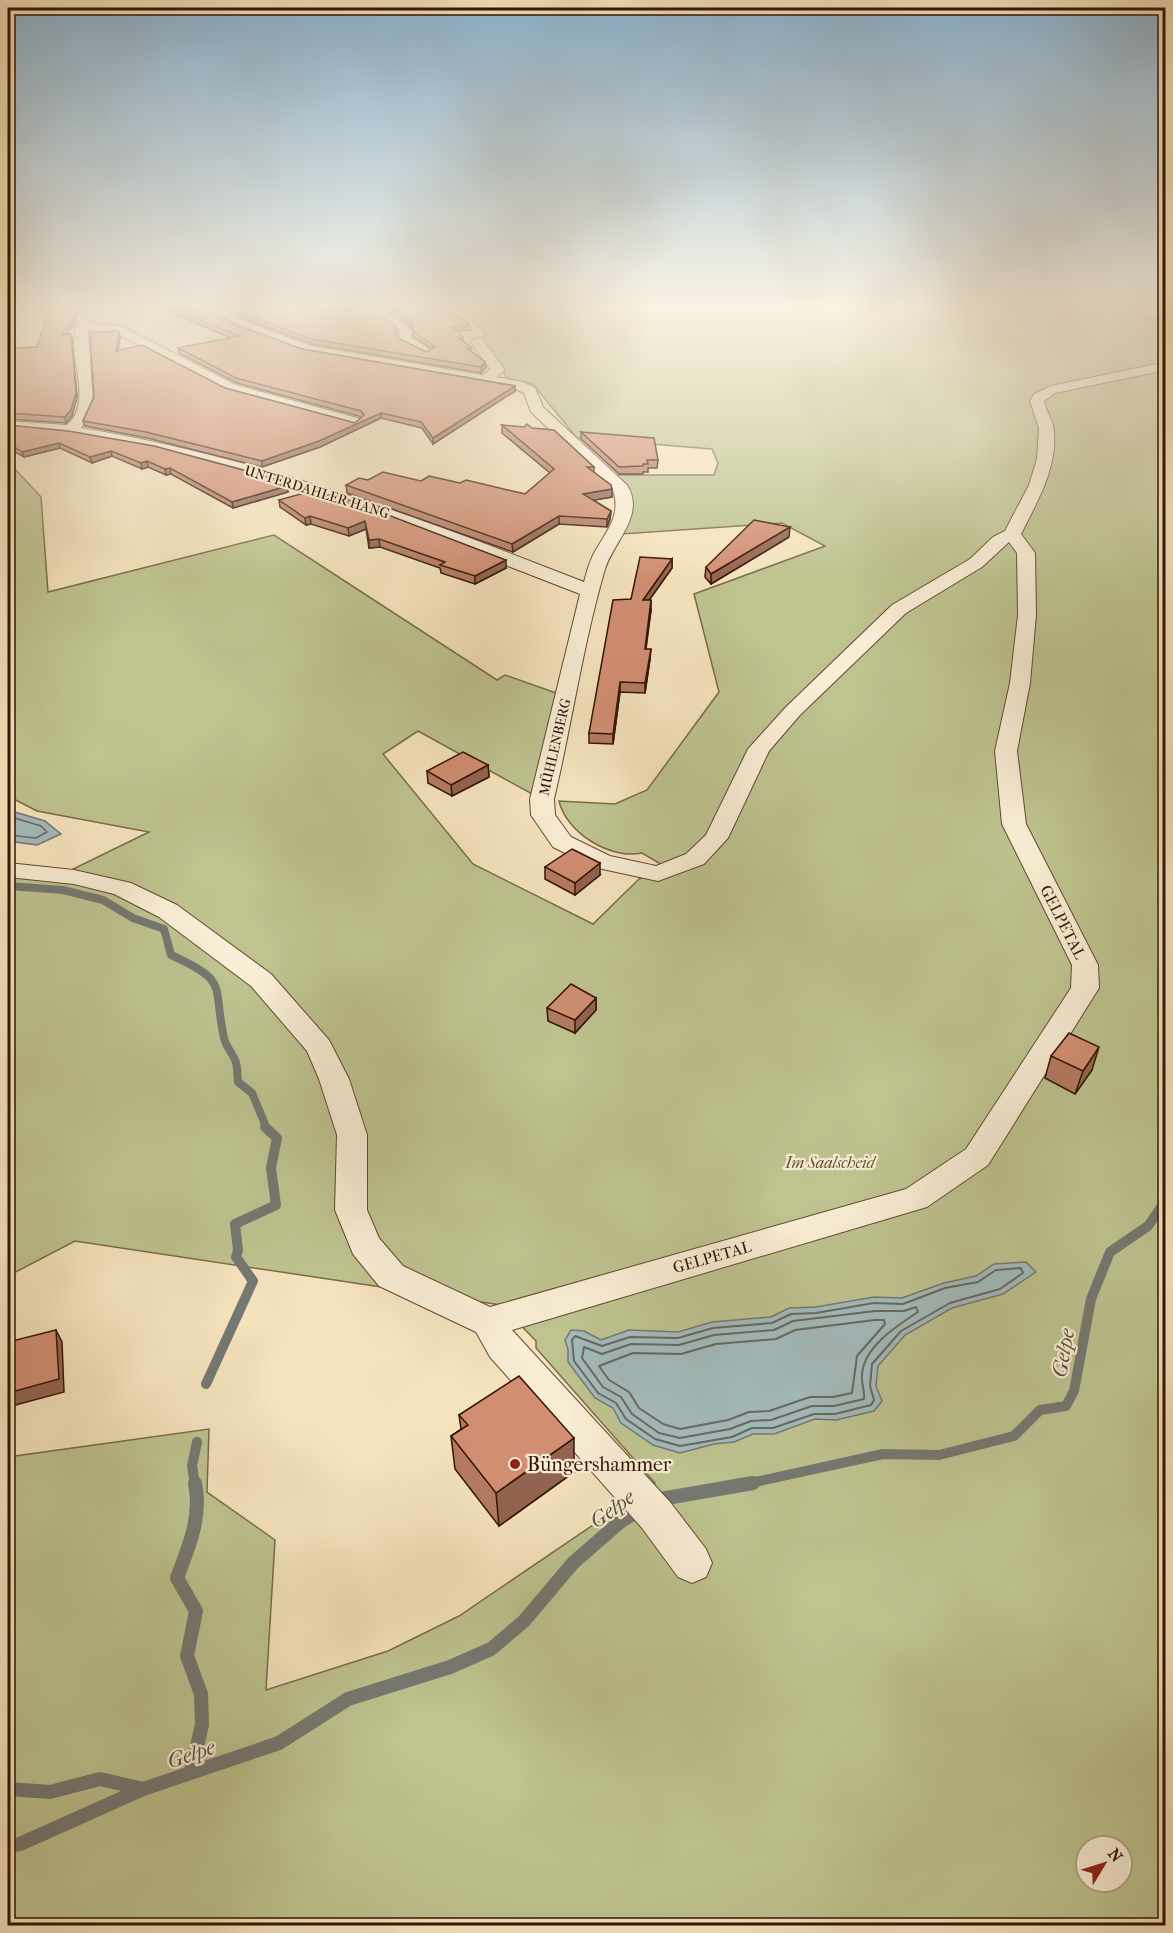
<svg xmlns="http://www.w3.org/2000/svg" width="1173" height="1933" font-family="'IM FELL French Canon',serif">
  <rect width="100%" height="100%" fill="#f5e3be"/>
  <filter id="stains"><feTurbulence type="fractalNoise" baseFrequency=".00333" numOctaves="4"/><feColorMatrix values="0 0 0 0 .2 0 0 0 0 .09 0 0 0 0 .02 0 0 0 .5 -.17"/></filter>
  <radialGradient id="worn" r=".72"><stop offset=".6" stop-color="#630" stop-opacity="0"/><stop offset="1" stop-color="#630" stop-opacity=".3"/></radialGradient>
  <!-- green -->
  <path fill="#bec390" stroke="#786c48" stroke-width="1.5" fill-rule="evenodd" d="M458,309h707v1616h-1157v-468l201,-28 -2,63 68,48 -9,150 122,-39 71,-35 196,-133 -119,-135v-7l-35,-36 -426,-64 -67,35v-407l51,7 90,-44 -112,-21 -29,-15v-330l6,2 27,29 7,95 226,-57 223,145 8,-5 54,19 -27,100 -114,-63 -35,23 90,110 120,60 46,-45 25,-13 -22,-13c-32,7 -76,-21 -83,-52l56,3 32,-14 72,-98 -25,-98 131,-48 -43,-23 -160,11 -11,-59h103l4,-12 -6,-14 -135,-11 -44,-54 -26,-6 -25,-36 4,-9zM1086,1846h36v36h-36z"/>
  <!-- water -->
  <g fill="#a2bbbd" stroke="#757872" stroke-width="1.5">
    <path d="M8,810l37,11 16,13 -24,11 -29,-4z"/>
    <path d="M1026,1262l10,10 -33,22 -51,14 -47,27 -27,31 -2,20 6,15 -8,10 -38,9 -21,-1 -41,15h-21l-19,8 -20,2 -34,9 -27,-8 -32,-22 -8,-15 -18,-10 -27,-36v-13l-3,-9 6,-10 13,1 17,9 28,-10 49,2 34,-10 59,-5 18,-9 27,-1 58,-10 28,1 42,-15 32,-7 18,-12z"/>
  </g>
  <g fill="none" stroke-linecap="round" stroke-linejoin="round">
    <!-- shore-far1 -->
    <path stroke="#6a685f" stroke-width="1.5" d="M8,816l33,10 6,6 -11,6 -28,-3"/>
    <!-- shore -->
    <g stroke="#6a685f" stroke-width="2">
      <path d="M1021,1268l2,5 -23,16 -50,14 -49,28 -29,33 -2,22 4,14 -3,5 -36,9h-21l-41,14h-21l-20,9 -52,9 -25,-7 -29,-20 -10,-16 -18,-10 -24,-32 -2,-21 3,-4 27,10 28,-9 48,1 35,-10 59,-5 19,-9 25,-1 58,-10 29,1 42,-16 33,-6 18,-12z"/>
      <path d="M916,1307l2,5c-21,14 -55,35 -56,63 -1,8 3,16 2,24l-30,7h-22l-41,14 -20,1 -21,8 -50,9 -21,-5 -27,-19 -11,-17 -18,-10 -21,-29 2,-11 18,7 29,-10 48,1 35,-10 60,-5 19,-9 82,-10h29z"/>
      <path d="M875,1320h9l1,4 -28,32 -5,37 -19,4h-23l-41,14 -20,1 -21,8 -48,9 -17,-5 -24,-16 -10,-16 -20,-12 -10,-14 34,-13 48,1 35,-10 60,-5 19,-9z"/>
    </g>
    <!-- stream-far2 -->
    <path stroke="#757872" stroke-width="8" d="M8,886l55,4 40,10 30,18 31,11 7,26c59,27 41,28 53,83 2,10 10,16 12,25 2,6 1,13 2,19l14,11 15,36"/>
    <!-- stream-far1 -->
    <g stroke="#757872" stroke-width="10">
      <path d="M206,1384l47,-103 -17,-24 2,-7 -3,-26 41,-19 -5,-37 6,-30 -12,-11"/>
      <path d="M195,1484l-3,-18 5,-24"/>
      <path d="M746,1484l137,-30 56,1 75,-19 26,-26 26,-4 8,-15 17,-92 19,-47 38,-26 18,-26"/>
    </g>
    <!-- stream -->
    <g stroke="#757872" stroke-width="14">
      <path d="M655,1500l98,-17"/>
      <path d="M191,1771l11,-46 -1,-31 -14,-38 9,-45 -19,-33c12,-32 25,-61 18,-95"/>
      <path d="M8,1789l42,3 50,-13 43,10"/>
      <path d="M8,1846l12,-2 123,-55 136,-46 69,-44 102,-32 41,-18 33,-28 49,-58 47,-41 19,-12"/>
    </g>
    <!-- minor casing -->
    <g stroke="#634830" stroke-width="2">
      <g id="minor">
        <path d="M80,309l12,1 -3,13 32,3 115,59 125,34 2,3 -7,4 -130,-35 -112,-59 -26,-2 5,73 -3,11 -9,14c176,29 338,89 503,154 2,-9 5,-18 9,-27 12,-23 29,-38 20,-65l-82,-78 -7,-19 -10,-5 -211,-36 -65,-24 -34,-19h16l26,13 65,24 171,29 8,-6 -19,-27 6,-4 5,1 23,31 -9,7 27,5 12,6 8,19 84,78c19,30 -13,56 -22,84 -22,75 -33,154 -51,230l1,16 16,22 39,19 46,10 30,-12 20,-19 42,-86 38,-42 106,-102 78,-46 23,-22 12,-6 24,-46 8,-26 2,-31 -9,-27 4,-7 17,-8 115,-24v8l-111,23 -11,8c2,11 10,20 10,31 3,37 -17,70 -33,102l14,19 1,62 -6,68 -13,68 9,73 72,141 1,23 -111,177 -61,42 -415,123 158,172 36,47 6,14 -6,14 -14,6 -14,-6 -36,-49 -152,-171 -14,-25 -97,-46 -26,-32 -18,-44 2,-75 -18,-56 -12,-28 -56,-65 -92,-69 -45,-23 -40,-10 -66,-7v-14l66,7 57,13 46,22 94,69 58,66 20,39 18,56v75l12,28 24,28 87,41 416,-118 60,-40 105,-161 1,-23 -70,-141 -7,-73 15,-68 8,-68 -1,-62 -8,-11 -27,25 -76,46 -106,102 -31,36 -41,87 -24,26 -46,17 -65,-14 -40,-20 -22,-32 -1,-16 50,-205 -245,-95 -179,-50 -86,-15 -62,-5v-8l59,4c23,-20 7,-56 7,-83 0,-11 3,-22 6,-33z"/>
        <path d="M365,309c19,0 37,8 48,23l-3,5 23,14 -6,4 -28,-14 -2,-3 4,-6 -3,-3z"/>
        <path d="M1131,309h21l14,4v8z"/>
      </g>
    </g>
    <!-- minor -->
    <use href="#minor" fill="#f8edd5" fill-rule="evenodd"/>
  </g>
  <!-- wall -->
  <g fill="#b47a63" stroke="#321401" stroke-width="1.5">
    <path d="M162,309h46l28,16 66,24 213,37v5l-82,53 -11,-16 -41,-10 -61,29 -58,20 -115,-29 -62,-12 -2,-5 11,-24 25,-64 1,5 -2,12 107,38 130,35 7,-6 -125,-34 -58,-30 -1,-5 53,-10z"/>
    <path d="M226,309h143l28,22 -1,3 2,4 28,14 5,-3 -18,-13v-7l-14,-13 -17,-7h67l21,16v5l-13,1 6,6v4l9,11 13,10 1,5 -5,6 -169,-29 -65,-24z"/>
    <path d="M74,324l-8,10h5l1,5 5,58 -5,19 -6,7 -58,-4v4v-74l29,-2z"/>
    <path d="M8,425l279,61 1,6 -55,16 -62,-34 -5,1 -18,-8 -6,2 -30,-13 -20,7 -32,-15 -36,9 -16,-9z"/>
    <path d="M502,425l92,42v5l18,25 -19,3 18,11 -1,8 -3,8 -48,-3 -46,28 -166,-59 -1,-8 22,-5 53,1 39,2 65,11 25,-21 -48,-40z"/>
    <path d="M581,432l77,28 -1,8h-9v4h-5v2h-24l-38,-35z"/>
    <path d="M325,496l181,72 -31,16 -34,-11 -1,-5 -60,-21 -11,1 -3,-19 -17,7 -38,-12 -5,1 -26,-18 -1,-7z"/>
    <path d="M789,537l-78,47 -6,-7 1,-10z"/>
    <path d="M672,559v9l-23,32 2,10 -5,39 4,10 -5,34 -25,-1 -7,52 -24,-1v-10l42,-134z"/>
    <path d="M488,765l1,12 -37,19 -24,-13 -1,-12z"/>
    <path d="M545,867l55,8 -25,20 -30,-16z"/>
    <path d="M596,998v12l-21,23 -27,-12 -1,-13z"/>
    <path d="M1051,1056l41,14 -17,24 -30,-16z"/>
    <path d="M459,1415l115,57 -75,54 -44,-57 -4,-33 10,-7z"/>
  </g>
  <!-- shaded-wall -->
  <g fill="#926350" stroke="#321401" stroke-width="1.5">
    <path d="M76,309h2l-4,15 -12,16 -1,-5z"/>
    <path d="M470,325v5l-19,2v-5z"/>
    <path d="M119,333l1,5 -3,18 -1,-5z"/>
    <path d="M71,334l6,63 -5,19 -6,7 -1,-6z"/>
    <path d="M485,362l1,5 -5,6v-6z"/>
    <path d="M515,386v5l-82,53v-6z"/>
    <path d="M381,413v5l-61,29 -58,20v-6z"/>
    <path d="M59,443l1,5 -36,9 -2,-5z"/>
    <path d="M111,451l1,5 -20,7 -2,-6z"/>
    <path d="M147,461l1,6 -6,2 -1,-6z"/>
    <path d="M170,468l1,6 -5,1 -1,-6z"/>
    <path d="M287,486l1,6 -55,16 -1,-6z"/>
    <path d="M612,489v8l-29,5v-8z"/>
    <path d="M611,511l-1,8 -3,8v-8z"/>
    <path d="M310,516l1,8 -5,1 -1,-7z"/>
    <path d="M559,516v8l-46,28 -1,-8z"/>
    <path d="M365,521l1,8 -17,7 -1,-8z"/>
    <path d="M790,527l-1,10 -78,47v-10z"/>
    <path d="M379,539l1,8 -11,1v-8z"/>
    <path d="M672,559v9l-29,41v-9z"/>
    <path d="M506,560v8l-31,16v-8z"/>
    <path d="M651,600v10l-7,49 1,-10z"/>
    <path d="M651,649l-1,10 -5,34v-10z"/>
    <path d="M620,682v10l-7,52v-10z"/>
    <path d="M488,765l1,12 -37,19 -1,-11z"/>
    <path d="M600,863v12l-25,20v-12z"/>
    <path d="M596,998v12l-21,23v-13z"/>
    <path d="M1099,1047l-7,23 -17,24 8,-23z"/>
    <path d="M56,1330l6,12 2,50 -56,15v-14z"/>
    <path d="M574,1438v34l-75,54 -3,-33z"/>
  </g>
  <!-- building -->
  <g fill="#d18e73" stroke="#321401" stroke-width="1.5">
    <path d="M49,309h27l-3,10 -12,16 10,-1 5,58 -5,18 -6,7 -57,-4v-64l29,-2z"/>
    <path d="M172,309h36l28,16 66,24 213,37 -82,52 -12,-16 -40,-9 -62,28 -57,20 -116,-29 -63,-11 11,-24 -4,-64 26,-2 3,2 -3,18 26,-6 83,43 130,35 9,-8 -3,-4 -125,-33 -58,-30 61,-12z"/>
    <path d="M234,309h135l27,17 -1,6 3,6 28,14 9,-5 -22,-16 1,-5 -15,-15 -6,-2h56l21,16 -19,2 10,7 2,3 -4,1 13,10h-5l18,14 -4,5 -170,-28 -65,-24z"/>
    <path d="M527,424l5,4 22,2 40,37h-7l24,18 1,4 -29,5 28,17 -4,8 -48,-3 -47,28 -166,-59 13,-7 9,2 15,-8 38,9 8,-5 31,7 6,-3 59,14 29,-25 -52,-44 22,2z"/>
    <path d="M8,425l60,6 86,15 123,33 10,7 -55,16 -62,-34 -5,1 -18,-8 -6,2 -30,-12 -21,6 -31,-14 -37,9 -14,-9z"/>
    <path d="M581,432l73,6 4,22h-11l1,4h-5v2l-24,1z"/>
    <path d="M315,490l10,6 8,-2 173,66 -31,16 -35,-11 5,-3 -66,-23 -10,1 -4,-19 -17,7 -38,-12 -5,2 -26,-18z"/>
    <path d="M754,520l36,7 -79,47 -5,-7z"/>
    <path d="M640,557l32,2 -29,41h8l-6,49h6l-6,34 -25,-1 -7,52 -24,-1 24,-133 18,-1z"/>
    <path d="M463,752l25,13 -37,20 -24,-14z"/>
    <path d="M572,849l28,14 -25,20 -30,-16z"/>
    <path d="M571,984l25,14 -21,22 -28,-12z"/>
    <path d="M1069,1033l30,14 -16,24 -32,-15z"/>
    <path d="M56,1330l3,49 -51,14v-51z"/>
    <path d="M519,1376l55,62 -78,55 -45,-57 17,-11 -9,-10z"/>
  </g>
  <!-- sky -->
  <linearGradient id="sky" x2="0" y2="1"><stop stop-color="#8cb7d7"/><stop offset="0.53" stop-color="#faf2e2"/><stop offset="1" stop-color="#faf2e2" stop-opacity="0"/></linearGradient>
  <rect width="1173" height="580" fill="url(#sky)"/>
  <!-- markers -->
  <circle fill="#8f2418" stroke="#f8edd5" stroke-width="2" cx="515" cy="1464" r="6"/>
  <g text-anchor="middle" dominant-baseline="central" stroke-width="4.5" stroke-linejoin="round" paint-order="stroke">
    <!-- far-street labels -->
    <g font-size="14" fill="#321401" stroke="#f8edd5">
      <text transform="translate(317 492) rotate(17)">UNTERDAHLER HANG</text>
      <text transform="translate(555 747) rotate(-77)">MÜHLENBERG</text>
    </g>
    <!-- street labels -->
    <g font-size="16" fill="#321401" stroke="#f8edd5">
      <text transform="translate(1063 922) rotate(63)">GELPETAL</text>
      <text transform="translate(712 1257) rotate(-16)">GELPETAL</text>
    </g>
    <!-- park labels -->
    <g font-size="16" font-style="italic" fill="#635133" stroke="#f8edd5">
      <text x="830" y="1162">Im Saalscheid</text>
    </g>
    <!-- near-poi labels -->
    <g font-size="20" fill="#321401" stroke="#f8edd5" text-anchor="start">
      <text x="527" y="1464">Büngershammer</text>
    </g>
    <!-- near-water labels -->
    <g font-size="21" font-style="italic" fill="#594e43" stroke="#f8edd5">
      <text transform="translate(1063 1353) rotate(-80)">Gelpe</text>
      <text transform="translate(612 1509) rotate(-36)">Gelpe</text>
      <text transform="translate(191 1754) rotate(-19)">Gelpe</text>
    </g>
  </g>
  <!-- margin -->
  <rect width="1173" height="1933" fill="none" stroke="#f5e3be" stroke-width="30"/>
  <rect x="9" y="9" width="1155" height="1915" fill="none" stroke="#321401" stroke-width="3"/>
  <rect x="15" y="15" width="1143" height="1903" fill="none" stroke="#321401" stroke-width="1.5"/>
  <!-- north arrow -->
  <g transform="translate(1104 1864) rotate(52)"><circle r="28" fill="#f8edd5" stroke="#a99680" stroke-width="1.5"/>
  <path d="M0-4.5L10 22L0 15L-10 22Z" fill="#8f2418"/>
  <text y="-9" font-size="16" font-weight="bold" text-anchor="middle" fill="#321401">N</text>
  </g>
  <rect width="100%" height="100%" filter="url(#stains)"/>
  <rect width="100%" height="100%" fill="url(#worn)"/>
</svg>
